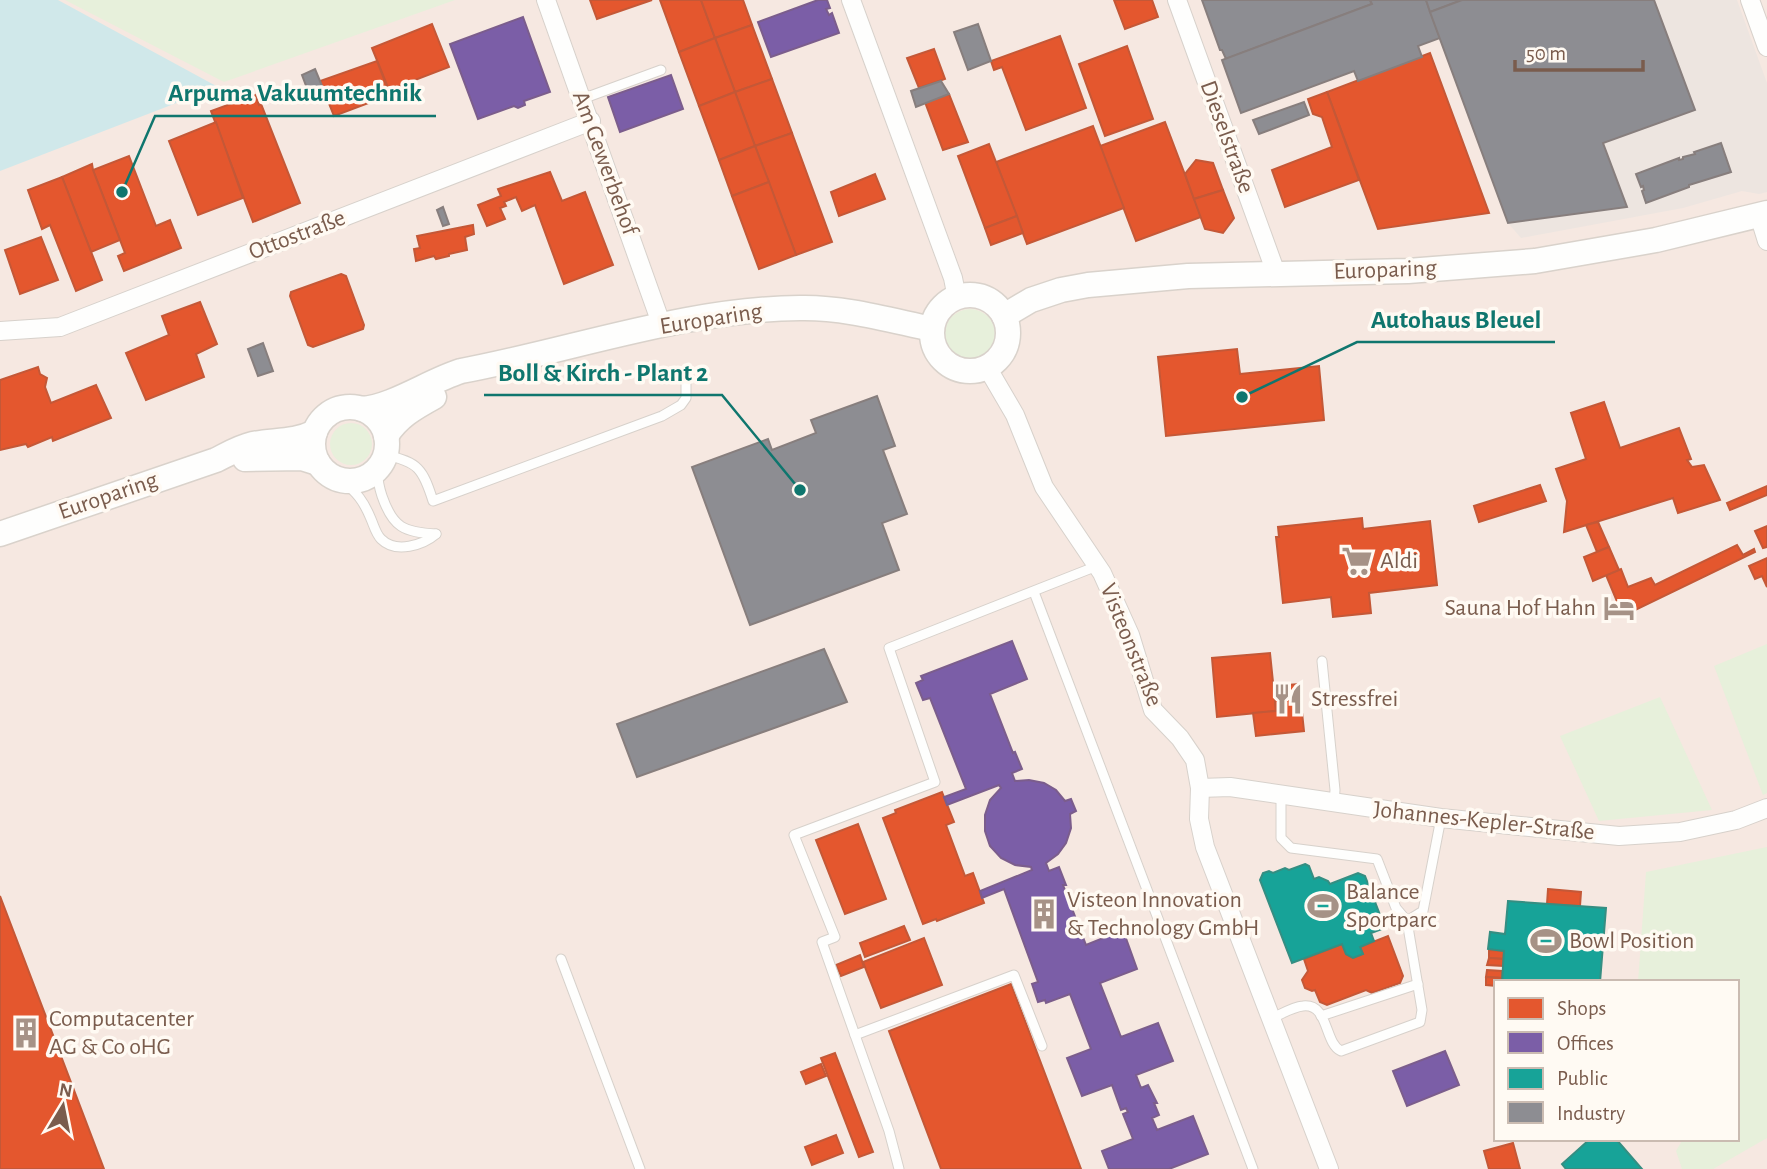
<svg xmlns="http://www.w3.org/2000/svg" width="1767" height="1169" font-family="'Alegreya Sans',sans-serif">
  <rect width="100%" height="100%" fill="#f9f5f0"/>
  <!-- commercial -->
  <path fill="#f6e8e1" fill-rule="evenodd" d="M0,0h1767v1169h-1767zM1496,982h241v157h-241z"/>
  <!-- industrial -->
  <path fill="#ede5e0" d="M1426,0h311l30,83v109l-8,2 -17,-3 -59,17 -162,30 -13,-15z"/>
  <!-- green -->
  <g fill="#e7f0db">
    <path d="M65,0h390l-231,82z"/>
    <circle cx="970" cy="334" r="25"/>
    <circle cx="351" cy="444" r="21"/>
    <path d="M1767,644v149l-4,2 -49,-129z"/>
    <path d="M1660,697l52,113 -113,11 -39,-85z"/>
    <path d="M1767,847v291l-54,31h-31l-6,-18 7,-12h54v-157h-99l8,-110z"/>
  </g>
  <!-- water -->
  <path fill="#d0e8ea" d="M0,0h58l160,87 -218,84z"/>
  <!-- shops -->
  <g fill="#e4572e" stroke="#c45837" stroke-width="2">
    <path d="M590,0h62l-55,19z"/>
    <path d="M660,0h41l14,38 -36,14z"/>
    <path d="M701,0h42l9,25 -37,13z"/>
    <path d="M1114,0h38l6,17 -33,12z"/>
    <path d="M432,24l17,43 -60,23 -17,-42z"/>
    <path d="M752,25l20,54 -37,13 -20,-54z"/>
    <path d="M1060,36l26,72 -60,22 -24,-63 -8,3 -3,-9z"/>
    <path d="M715,38l20,54 -36,14 -20,-54z"/>
    <path d="M1127,46l26,73 -48,17 -26,-72z"/>
    <path d="M934,49l11,30 -26,9 -12,-30z"/>
    <path d="M1430,53l59,160 -111,16 -51,-137z"/>
    <path d="M377,61l13,34 -56,21 -14,-35z"/>
    <path d="M772,79l20,54 -37,13 -20,-54z"/>
    <path d="M735,92l20,54 -36,14 -20,-54z"/>
    <path d="M1327,92l32,88 -74,27 -13,-37 60,-23 -10,-30 -9,-3 -5,-15z"/>
    <path d="M949,94l19,48 -25,8 -18,-48z"/>
    <path d="M255,95l4,10 2,-1 39,99 -47,19 -42,-111z"/>
    <path d="M216,122l27,76 -45,17 -29,-74z"/>
    <path d="M1165,122l36,95 -65,24 -36,-95z"/>
    <path d="M1093,126l31,82 -97,36 -31,-82z"/>
    <path d="M792,133l40,109 -36,13 -41,-109z"/>
    <path d="M989,144l28,72 -32,12 -27,-72z"/>
    <path d="M755,146l14,36 -37,14 -13,-36z"/>
    <path d="M129,156l27,70 14,-6 11,28 -57,23 -6,-15 7,-3 -32,-83z"/>
    <path d="M1196,160l17,3 10,27 -29,9 -9,-25z"/>
    <path d="M92,164l1,6 27,70 -29,12 -29,-75z"/>
    <path d="M550,172l12,29 23,-9 28,73 -49,19 -29,-79 -13,6 -6,-14 -12,5 2,4 -6,2 5,11 -18,7 -9,-21 23,-9 -3,-7z"/>
    <path d="M875,174l10,25 -46,17 -8,-24z"/>
    <path d="M62,177l40,103 -26,11 -26,-66 -8,4 -14,-39z"/>
    <path d="M769,182l27,73 -37,14 -27,-73z"/>
    <path d="M1223,190l11,28 -11,15 -18,-4 -11,-30z"/>
    <path d="M1017,216l6,17 -32,12 -6,-17z"/>
    <path d="M473,225l1,9 -9,3 2,13 -18,4v2l-13,3 -2,-3 -18,5 -2,-12 6,-1 -3,-12z"/>
    <path d="M41,237l17,43 -38,14 -15,-44z"/>
    <path d="M341,274l5,2 18,49 -1,4 -50,18 -5,-2 -18,-49 1,-4z"/>
    <path d="M200,302l17,42 -21,10 8,23 -58,23 -20,-47 43,-18 -7,-19z"/>
    <path d="M1237,349l3,25 79,-8 5,54 -158,16 -8,-79z"/>
    <path d="M38,367l2,7 7,4 -2,9 6,16 45,-18 15,33 -58,23 -1,-4 -24,10 -2,-3 -26,6v-70z"/>
    <path d="M1604,402l16,46 59,-20 12,31 -4,1 5,7 12,-2 16,35 -42,13 -5,-15 -109,34 3,-31 -11,-32 30,-10 -15,-46z"/>
    <path d="M1540,485l6,16 -67,21 -5,-16z"/>
    <path d="M1767,486v9l-37,15 -3,-7z"/>
    <path d="M1362,518l1,11 67,-8 7,64 -68,8 2,20 -38,4 -2,-20 -48,6 -7,-66h3l-1,-10z"/>
    <path d="M1598,522l11,25 -12,5 -11,-27z"/>
    <path d="M1767,526v21l-4,1 -8,-17z"/>
    <path d="M1737,545l6,10 11,-6 1,3 -132,64 -17,-41 15,-6 7,18 23,-9 4,7z"/>
    <path d="M1609,547l10,23 -26,11 -9,-24z"/>
    <path d="M1767,558v29l-5,-11 -7,3 -6,-13z"/>
    <path d="M1270,653l6,58 -59,6 -5,-59z"/>
    <path d="M1299,684l5,47 -48,5 -3,-23 23,-2 -2,-25z"/>
    <path d="M942,792l12,30 -8,3 19,51 8,-3 11,30 -47,18 -1,-2 -13,5 -40,-106 13,-5 -1,-3z"/>
    <path d="M858,824l28,75 -41,15 -29,-74z"/>
    <path d="M1548,889l33,3 -1,14 -33,-2z"/>
    <path d="M0,896l104,273h-104z"/>
    <path d="M904,926l6,14 -45,17 -5,-14z"/>
    <path d="M1388,936l15,40 -3,7 -28,10 -6,-3 -39,15 -7,-3 -5,-12 -3,1 -7,-3 -3,-8 6,-9 -4,-12 38,-15 4,10 7,4 10,-4 -3,-7z"/>
    <path d="M924,938l18,47 -61,23 -18,-46z"/>
    <path d="M1489,950l15,1 -1,8 -14,-1z"/>
    <path d="M860,955l4,12 -23,9 -5,-11z"/>
    <path d="M1489,958l14,1v7l-16,-1z"/>
    <path d="M1487,970l15,1v7l-16,-1z"/>
    <path d="M1486,977l16,1v4h-6v4l-10,-1z"/>
    <path d="M1011,984l70,185h-140l-52,-138z"/>
    <path d="M835,1053l38,99 -14,5 -38,-99z"/>
    <path d="M821,1064l5,12 -20,8 -5,-12z"/>
    <path d="M836,1135l7,18 -31,12 -7,-18z"/>
    <path d="M1513,1143l7,26h-31l-5,-18z"/>
  </g>
  <!-- offices -->
  <g fill="#7b5ea7" stroke="#7b5d8c" stroke-width="2">
    <path d="M818,0h9l3,8 -4,1 3,6 3,-2 7,20 -68,24 -13,-35z"/>
    <path d="M523,17l27,75 -26,9 1,4 -7,3 -4,-2 -36,13 -28,-75z"/>
    <path d="M671,75l12,34 -63,23 -12,-35z"/>
    <path d="M1012,641l15,38 -37,15 23,59 2,-1 7,17 -10,4 3,8 14,-1 15,3 12,7 9,11 6,-2 5,12 -6,3 1,14 -5,15 -8,11 -12,9 3,8 10,-4 7,18h-3l23,60 37,-15 14,39 -37,14 21,54 37,-14 15,38 -37,14 5,13 7,-3 9,18h-3l5,12 -7,3 5,12 36,-14 15,38 -39,15h-60l-7,-18 31,-12 -10,-25 5,-2 -2,-4 -5,2 -9,-25 -30,11 -15,-38 24,-9 -21,-55 -24,9 -1,-3 -7,2 -6,-18 6,-2 -34,-93 -22,9 -2,-7 52,-21 -1,-3 -16,-2 -14,-7 -11,-12 -5,-15v-16l5,-15 11,-12 -2,-3 -52,20 -3,-8 22,-8 -36,-91 -7,2 -7,-17 7,-3 -2,-4z"/>
    <path d="M1445,1051l14,34 -52,21 -14,-35z"/>
  </g>
  <!-- public -->
  <g fill="#17a398" stroke="#358e82" stroke-width="2">
    <path d="M1305,864l4,2 5,13 5,-2 9,4 2,3 28,-11 7,3 20,52 -14,5 3,8 -14,6 3,7 -10,4 -7,-4 -4,-10 -50,19 -32,-83 3,-7 6,-2 4,2 12,-5 4,2z"/>
    <path d="M1508,901l98,7 -6,74h-98l2,-31 -16,-2 2,-17 15,2z"/>
    <path d="M1590,1139h26l26,30h-76l-4,-5z"/>
  </g>
  <!-- industry -->
  <g fill="#8d8d92" stroke="#877e7d" stroke-width="2">
    <path d="M1202,0h168l2,4 -146,55 -4,-9h-2z"/>
    <path d="M1370,0h56l14,38 -22,8 4,11 -64,24 -4,-10 -113,42 -19,-53 150,-56z"/>
    <path d="M1426,0h36l-32,12z"/>
    <path d="M1462,0h192l41,110 -92,33 24,64 -119,16 -78,-211z"/>
    <path d="M978,24l13,37 -23,9 -14,-38z"/>
    <path d="M315,69l7,17 -14,5 -6,-16z"/>
    <path d="M941,81l8,13 -33,13 -5,-16z"/>
    <path d="M1304,102l5,13 -50,19 -6,-14z"/>
    <path d="M1721,143l10,29 -42,13v2l-43,16 -4,-12 2,-1 -1,-4 -2,1 -5,-13 43,-16v2l4,-1v-2l12,-3 -1,-2z"/>
    <path d="M443,207l6,17 -6,2 -6,-16z"/>
    <path d="M263,343l10,28 -15,5 -10,-27z"/>
    <path d="M877,396l18,50 -12,4 24,64 -25,9 17,47 -149,55 -58,-158 76,-28 4,11 44,-17 -5,-13z"/>
    <path d="M824,649l23,53 -210,75 -20,-53z"/>
  </g>
  <g fill="none" stroke-linecap="round" stroke-linejoin="round">
    <!-- lane casing -->
    <g stroke="#d7d1cb" stroke-width="11">
      <g id="lane">
        <path d="M582,99l79,-29"/>
        <path d="M386,455c32,7 37,14 47,46l229,-85 19,-11 5,-7v-19"/>
        <path d="M378,469c-1,10 1,18 4,27 11,32 22,36 54,38"/>
        <path d="M342,481c15,11 22,21 29,38 3,7 5,15 10,20 15,15 42,6 55,-5"/>
        <path d="M1034,592l219,577"/>
        <path d="M1322,661l13,129 -1,13"/>
        <path d="M1281,795v43l10,10 86,11 19,49 11,13 16,-10 18,-93"/>
        <path d="M561,959l79,210"/>
        <path d="M1321,1016l97,-32"/>
        <path d="M1270,1019c10,-4 22,-12 33,-13 26,-3 21,37 38,45l79,-29 2,-12 -15,-89"/>
        <path d="M855,1035l159,-60 28,71"/>
        <path d="M899,1169l-10,-38 -67,-189 13,-5 -41,-102 141,-53 -46,-134 208,-82"/>
      </g>
    </g>
    <!-- street casing -->
    <g stroke="#d7d1cb" stroke-width="20">
      <g id="street">
        <path d="M546,0l116,326"/>
        <path d="M851,0l102,278 4,20"/>
        <path d="M1177,0l99,273"/>
        <path d="M1750,0l17,47"/>
        <path d="M1759,215l8,26"/>
        <path d="M0,331l60,-4 531,-206"/>
        <path d="M987,367l28,48 29,72 58,86 28,62 23,75 27,28 15,22 5,28 -1,31 6,28 124,322"/>
        <path d="M1200,788l30,-1 211,31 178,18 61,-4 56,-12 31,-12"/>
      </g>
    </g>
    <!-- secondary casing -->
    <g stroke="#d9d2cb" stroke-width="27">
      <g id="secondary">
        <circle cx="970" cy="333" r="38"/>
        <path d="M1004,316l27,-16 30,-10 27,-5 100,-9 220,-5 127,-10 121,-21 111,-27"/>
        <circle cx="350" cy="444" r="37"/>
        <path d="M362,409c30,-2 67,-28 99,-38 112,-21 224,-62 339,-63 44,-1 89,12 132,21"/>
        <path d="M386,436c12,-19 28,-28 48,-39"/>
        <path d="M245,459l57,-1 16,5"/>
        <path d="M0,534l216,-74c12,-6 24,-13 37,-16 21,-4 42,-2 62,-12"/>
      </g>
    </g>
    <!-- lane -->
    <use href="#lane" stroke="#fefefd" stroke-width="9"/>
    <!-- street -->
    <use href="#street" stroke="#fefefd" stroke-width="18"/>
    <!-- secondary -->
    <use href="#secondary" stroke="#fefefd" stroke-width="24"/>
  </g>
  <!-- icons -->
  <defs>
    <g id="supermarket-bare" transform="scale(2.415)"><path d="M-6-5.5h2.5l.6 2H6L4.5 2H-2.5L-4.4-4H-6ZM-1.5 3.2a1.3 1.3 0 1 0 .1 0ZM3 3.2a1.3 1.3 0 1 0 .1 0Z" fill="#a69286" stroke="#fffaf3" stroke-width="2.5" paint-order="stroke"/></g>
    <g id="hotel-bare" transform="scale(2.415)"><path d="M-6-4.5h1.5V1H6V5H4.5V3h-9V5H-6ZM-4 0a1.8 1.8 0 1 1 3.6 0ZM.5 0V-2.5h3Q6-2.5 6 0Z" fill="#a69286" stroke="#fffaf3" stroke-width="2.5" paint-order="stroke"/></g>
    <g id="restaurant-bare" transform="scale(2.415)"><path d="M-5-6h1v4h1v-4h1v4h1v-4h1v5L-1.5 .5V6h-2V.5L-5-1ZM5-6V6H3V1.5H1.5Q1.5-4 5-6Z" fill="#a69286" stroke="#fffaf3" stroke-width="2.5" paint-order="stroke"/></g>
    <g id="stadium-bare" transform="scale(2.415)"><path d="M0-5a6.5 5 0 1 0 0 10a6.5 5 0 1 0 0-10ZM-3.5-1.8h7v3.6h-7Z" fill="#a69286" stroke="#fffaf3" stroke-width="2.5" paint-order="stroke"/></g>
    <g id="building-bare" transform="scale(2.415)"><path d="M-4-6H4V6H1V3H-1V6H-4ZM-2.5-4.3h1.7v1.8h-1.7ZM.8-4.3h1.7v1.8H.8ZM-2.5-1h1.7V.8h-1.7ZM.8-1h1.7V.8H.8Z" fill="#a69286" stroke="#fffaf3" stroke-width="2.5" paint-order="stroke"/></g>
  </defs>
  <g fill-rule="evenodd">
    <use href="#supermarket-bare" x="1357" y="561"/>
    <use href="#hotel-bare" x="1619" y="608"/>
    <use href="#restaurant-bare" x="1288" y="699"/>
    <use href="#stadium-bare" x="1323" y="906"/>
    <use href="#building-bare" x="1044" y="914"/>
    <use href="#stadium-bare" x="1546" y="941"/>
    <use href="#building-bare" x="26" y="1033"/>
  </g>
  <g text-anchor="middle" dominant-baseline="central" stroke-width="7" stroke-linejoin="round" paint-order="stroke">
    <!-- street labels -->
    <g font-size="24" fill="#7a5c4d" stroke="#fffaf3">
      <text transform="translate(1227 137) rotate(70)">Dieselstraße</text>
      <text transform="translate(605 163) rotate(70)">Am Gewerbehof</text>
      <text transform="translate(297 235) rotate(-21)">Ottostraße</text>
      <text transform="translate(1385 270) rotate(-2)">Europaring</text>
      <text transform="translate(711 319) rotate(-9)">Europaring</text>
      <text transform="translate(108 496) rotate(-19)">Europaring</text>
      <text transform="translate(1131 645) rotate(68)">Visteonstraße</text>
      <text transform="translate(1484 821) rotate(6)">Johannes-Kepler-Straße</text>
    </g>
    <!-- poi labels -->
    <g font-size="24" fill="#7a5c4d" stroke="#fffaf3" text-anchor="start">
      <text x="1380" y="561">Aldi</text>
      <text x="1596" y="608" text-anchor="end">Sauna Hof Hahn</text>
      <text x="1311" y="699">Stressfrei</text>
      <text x="1346" y="892">Balance<tspan x="1346" dy="28">Sportparc</tspan></text>
      <text x="1067" y="900">Visteon Innovation<tspan x="1067" dy="28">&amp; Technology GmbH</tspan></text>
      <text x="1569" y="941">Bowl Position</text>
      <text x="49" y="1019">Computacenter<tspan x="49" dy="28">AG &amp; Co oHG</tspan></text>
    </g>
  </g>
  <!-- callouts -->
  <path fill="none" stroke="#0f766e" stroke-width="2.5" d="M122 192L155 116H436M1242 397L1357 342H1555M800 490L722 395H484"/>
  <g fill="#0f766e" stroke="#fffaf3" stroke-width="2.5">
    <circle cx="122" cy="192" r="7"/>
    <circle cx="1242" cy="397" r="7"/>
    <circle cx="800" cy="490" r="7"/>
  </g>
  <g font-size="26" text-anchor="middle" font-weight="bold" fill="#0f766e" stroke="#fffaf3" stroke-width="7" stroke-linejoin="round" paint-order="stroke">
    <text x="295" y="101">Arpuma Vakuumtechnik</text>
    <text x="1456" y="328">Autohaus Bleuel</text>
    <text x="603" y="381">Boll &amp; Kirch - Plant 2</text>
  </g>
  <!-- legend -->
  <rect x="1494" y="980" width="245" height="161" fill="#fffaf3" stroke="#cabbb1" stroke-width="2"/>
  <rect x="1508" y="998" width="35" height="21" fill="#e4572e" stroke="#cabbb1" stroke-width="2"/>
  <text x="1557" y="1015" font-size="21" fill="#7a5c4d">Shops</text>
  <rect x="1508" y="1032" width="35" height="21" fill="#7b5ea7" stroke="#cabbb1" stroke-width="2"/>
  <text x="1557" y="1050" font-size="21" fill="#7a5c4d">Offices</text>
  <rect x="1508" y="1068" width="35" height="21" fill="#17a398" stroke="#cabbb1" stroke-width="2"/>
  <text x="1557" y="1085" font-size="21" fill="#7a5c4d">Public</text>
  <rect x="1508" y="1102" width="35" height="21" fill="#8d8d92" stroke="#cabbb1" stroke-width="2"/>
  <text x="1557" y="1120" font-size="21" fill="#7a5c4d">Industry</text>
  <!-- north arrow -->
  <g transform="translate(63 1106) rotate(10)" stroke="#fffaf3" stroke-width="5" paint-order="stroke">
  <path d="M0-5L12 26L0 18L-12 26Z" fill="#7a5c4d"/>
  <text y="-10" font-size="19" font-weight="bold" text-anchor="middle" fill="#7a5c4d">N</text>
  </g>
  <!-- scale -->
  <path d="M1515 60v10h128v-10" fill="none" stroke="#7a5c4d" stroke-width="3.5"/>
  <text x="1526" y="60" font-size="21" fill="#7a5c4d" stroke="#fffaf3" stroke-width="5" paint-order="stroke">50 m</text>
</svg>
